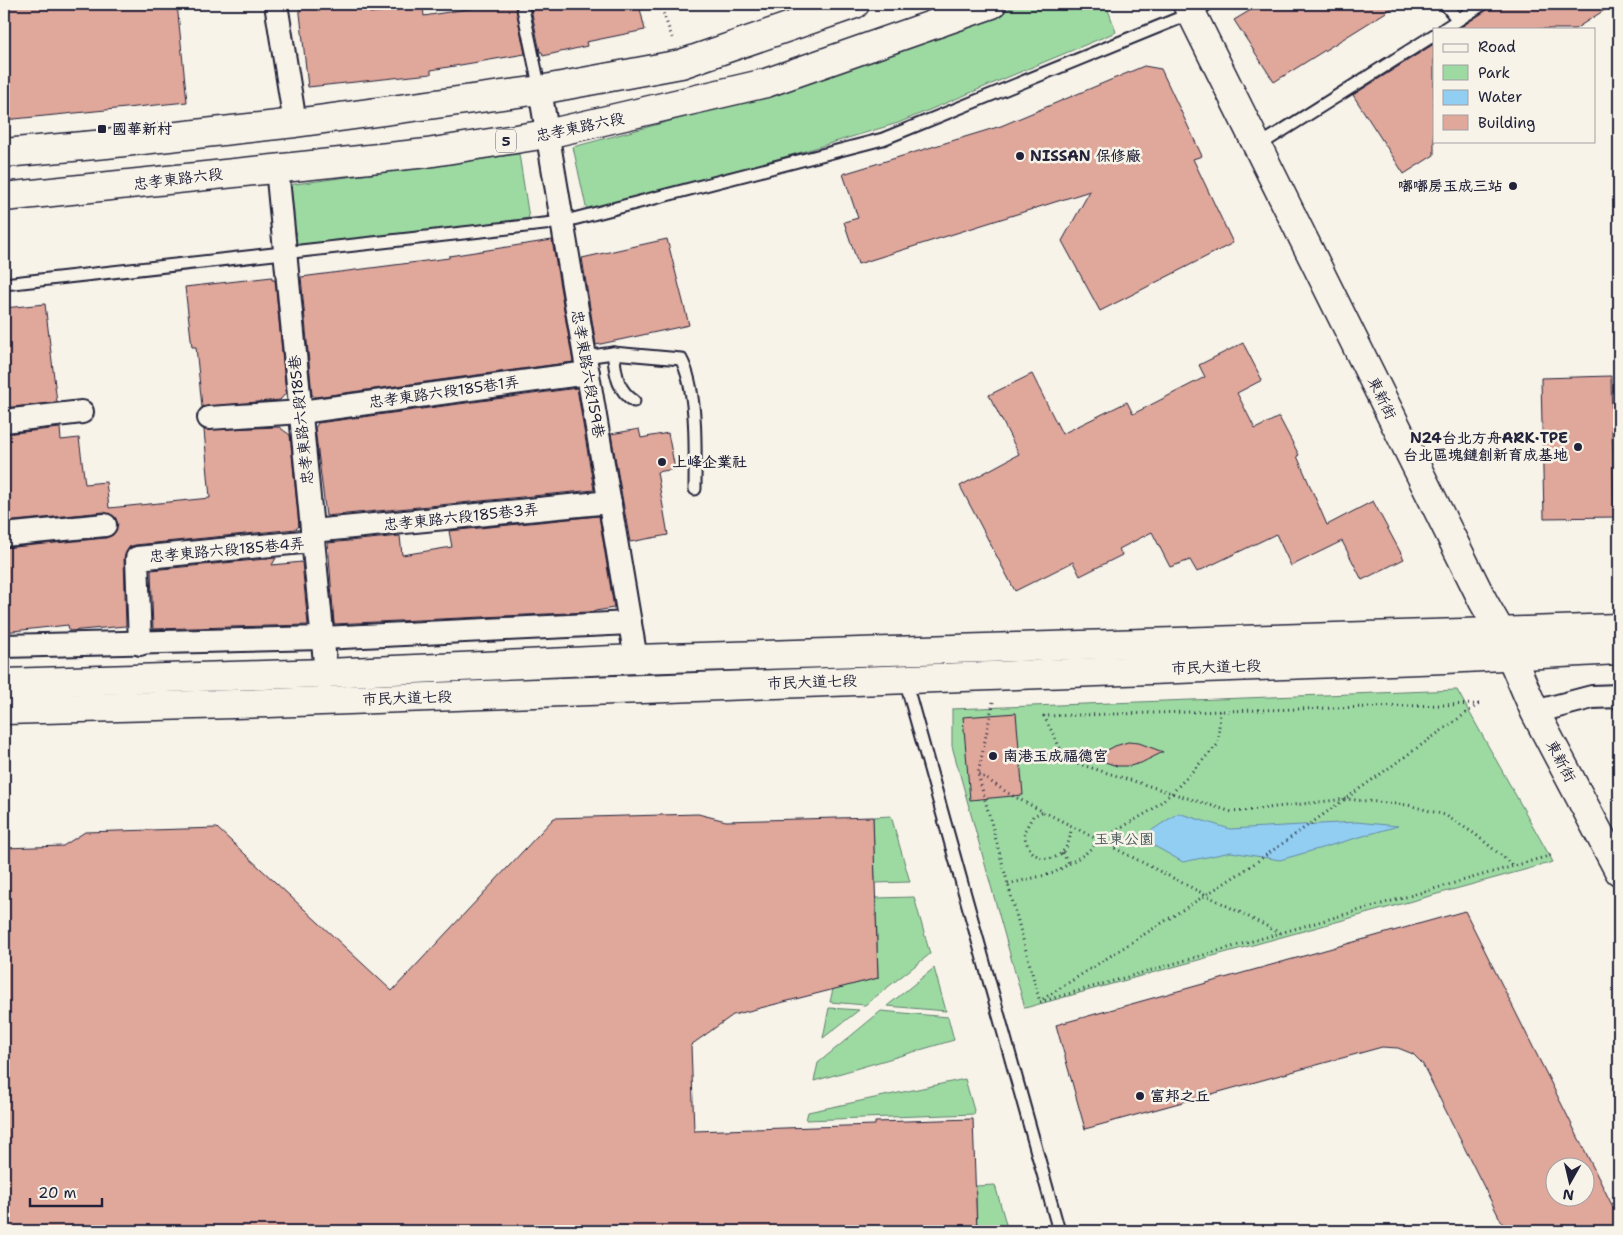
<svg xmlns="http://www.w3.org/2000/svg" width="1623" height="1235" font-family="'Shantell Sans','LXGW WenKai TC',sans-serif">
  <rect width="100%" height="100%" fill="#f7f3e8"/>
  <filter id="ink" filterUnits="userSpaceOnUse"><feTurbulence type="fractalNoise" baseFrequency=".02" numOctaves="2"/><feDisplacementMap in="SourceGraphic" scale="10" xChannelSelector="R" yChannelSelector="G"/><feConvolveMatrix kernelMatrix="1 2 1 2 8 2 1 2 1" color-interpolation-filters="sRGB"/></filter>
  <g filter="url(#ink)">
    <!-- green -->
    <g fill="#9ddaa2" stroke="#607e6e">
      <path d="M1022,4h84l10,28 -218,91 -310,93 -15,-69 198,-53z"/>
      <path d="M519,154l10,64 -234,33 -7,-66z"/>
      <path d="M1457,690l96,172 -528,146 -73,-262v-37z"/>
      <path d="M891,816l19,66 -35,1 -2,-66z"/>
      <path d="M914,897l16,57 -65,51 -35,-3 3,-13 45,-11 -2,-80z"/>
      <path d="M934,968l12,43 -59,-5z"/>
      <path d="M829,1008l30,2 -36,28z"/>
      <path d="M881,1011l67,6 6,23 -140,41 4,-18z"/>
      <path d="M965,1079l10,35 -169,6 2,-8z"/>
      <path d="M995,1185l13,46h-31l-1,-45z"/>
    </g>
    <!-- water -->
    <path fill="#91cef1" stroke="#6589a8" d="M1178,813l52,16 126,-7 42,4 -118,34 -49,-8 -48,10 -43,-24z"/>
    <!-- building -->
    <g fill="#e0a79b" stroke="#22223b" fill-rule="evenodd">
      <path d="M9,4h168l10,98 -183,18v-60z"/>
      <path d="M299,4h70l1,9 53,-6 1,9 74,-12h17l10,50 -94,16v4l-123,13z"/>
      <path d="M530,4h109l6,26 -59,12 1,4 -44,10 -1,-4h-2z"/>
      <path d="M1261,4h138l-125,78 -40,-62z"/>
      <path d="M1493,4h121l-39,25h-117l29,-19z"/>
      <path d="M1434,44v111l-30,19 -51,-79z"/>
      <path d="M1144,66l17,3 41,87 -9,3 40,84 -133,68 -38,-70 28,-50 -232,73 -14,-42 14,-4 -15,-44 158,-48z"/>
      <path d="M667,239l22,86 -93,20 -14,-87z"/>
      <path d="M552,240l21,122 -258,35 -3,-2 -11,-118 148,-19v-2z"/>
      <path d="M272,277v3h3l11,113 -6,7 -78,7 -6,-60h-4l-7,-60z"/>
      <path d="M45,304l12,98 -53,6v-100z"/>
      <path d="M1243,343l19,37 -25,13 18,36 24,-12 20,38 -2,1 30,69 46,-24 31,58 -42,21 -20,-39 -51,25 -15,-32 -79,38 -7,-12 -20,7 -18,-35 -33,17 3,6 -42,21 -7,-14 -58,29 -55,-105 59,-32 -30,-59 43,-21 30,60 65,-32 6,12 72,-37 -6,-12z"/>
      <path d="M1611,376l3,141 -70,1 -3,-140z"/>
      <path d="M577,388l17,102 -268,26 -11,-88 3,-5z"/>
      <path d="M279,427l11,8 9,91 -3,3 -161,16 -6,2 -5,11 2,68 -57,5 -1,-6 -64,7v-84l102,-10 7,-3 5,-11 -3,-7 -11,-5 -100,10v-88l56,-6 1,12 18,-2 6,46 21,-2 3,26 101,-10 -6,-68z"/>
      <path d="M639,429l2,9 27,-5 7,36 -18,3 11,63 -38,7 -19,-108z"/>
      <path d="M599,516l15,92 -25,4 -255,12 -6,-81 72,-7 2,19 50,-8 -3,-16z"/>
      <path d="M276,558l-4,7 30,-3 6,63 -155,4 -2,-59z"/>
      <path d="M1016,713l7,82 -53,5 -7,-83z"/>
      <path d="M1128,742l11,1 24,9 -22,11 -11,3h-13l-24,-8 22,-12z"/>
      <path d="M698,814l28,7 147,-4 5,161 -145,37 -42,30 3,86 181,-6v-3l98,-3 4,112h-973v-383l59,-2 22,-14 132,-4 175,163 162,-173z"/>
      <path d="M1465,911l154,308v12h-113l-84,-168 -9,-9 -15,-6 -16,-1 -297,82 -29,-104zM1556,1168h30v30h-30z"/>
    </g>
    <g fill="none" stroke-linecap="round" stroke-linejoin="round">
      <!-- lane casing -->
      <g stroke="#22223b" stroke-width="15">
        <g id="lane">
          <path d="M522,4l18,86"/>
          <path d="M1445,4l13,16 25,-16"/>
          <path d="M1444,29l14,-9"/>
          <path d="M1258,146l176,-111"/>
          <path d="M4,284l558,-62 321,-83 309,-126 16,-9"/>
          <path d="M613,353c3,20 3,36 21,48"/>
          <path d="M585,357l28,-4 68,6c17,31 14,94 14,130"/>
          <path d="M907,679l2,15 150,537"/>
        </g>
      </g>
      <!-- street casing -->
      <g stroke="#22223b" stroke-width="26">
        <g id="street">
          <path d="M276,4l19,119"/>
          <path d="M540,90l96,569"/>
          <path d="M277,168l49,505"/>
          <path d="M209,418l92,-6 287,-39"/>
          <path d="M4,421l78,-9"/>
          <path d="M312,531l298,-29"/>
          <path d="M4,535l101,-10"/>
          <path d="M140,644l-3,-86 176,-17"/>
          <path d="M4,646l318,-8 308,-15"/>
          <path d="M1535,712l57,-15 27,-1"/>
        </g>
      </g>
      <!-- secondary casing -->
      <g stroke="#22223b" stroke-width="31">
        <g id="secondary">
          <path d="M1187,4l296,597 17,30 35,81 84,159"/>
          <path d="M4,683l322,-10 310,-14 983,-31"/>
          <path d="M4,710l265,-7 1176,-44 174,-9"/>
        </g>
      </g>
      <!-- primary casing -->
      <g stroke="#22223b" stroke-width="31">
        <g id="primary">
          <path d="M4,153l102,-9 189,-21 245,-33 141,-26 174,-60"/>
          <path d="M4,197l423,-44 120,-19 219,-51 226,-79"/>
        </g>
      </g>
      <!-- path -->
      <g stroke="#22223b" stroke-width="3" stroke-dasharray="1 4" stroke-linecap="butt">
        <path d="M660,4l13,36"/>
        <path d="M993,702l-15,72 62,228 512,-147"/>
        <path d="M1479,704l-435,12 19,38 16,10 153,48 114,-13 62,6 37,10 30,19 39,32"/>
        <path d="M979,774l32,21 269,138"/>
        <path d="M1042,812l-9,4 -9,16c4,38 48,35 47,-7"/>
        <path d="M1062,853l8,11"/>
        <path d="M1008,884l46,-11 31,-19 15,-14 50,-29 22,-18 46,-49 2,-33"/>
        <path d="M1043,999l205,-131 231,-164"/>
      </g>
      <!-- lane -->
      <use href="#lane" stroke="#f7f3e8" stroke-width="11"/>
      <!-- street -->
      <use href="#street" stroke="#f7f3e8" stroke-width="22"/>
      <!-- secondary -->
      <use href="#secondary" stroke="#f7f3e8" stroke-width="28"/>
      <!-- primary -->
      <use href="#primary" stroke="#f7f3e8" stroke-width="28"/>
    </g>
  </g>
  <!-- markers -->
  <g fill="#22223b" stroke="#f7f3e8" stroke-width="2">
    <rect x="97" y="124" width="10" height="10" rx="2.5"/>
    <circle cx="1020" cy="156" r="5"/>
    <circle cx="1513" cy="186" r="5"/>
    <circle cx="1578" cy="447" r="5"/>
    <circle cx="662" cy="462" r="5"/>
    <circle cx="993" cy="756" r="5"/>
    <circle cx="1140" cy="1096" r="5"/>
  </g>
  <g text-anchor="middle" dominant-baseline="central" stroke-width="5" stroke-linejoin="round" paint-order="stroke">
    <!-- shield labels -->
    <rect fill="#f7f3e8" stroke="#62616f" stroke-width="1" x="496" y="129.5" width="20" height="23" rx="4"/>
    <g font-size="14" font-weight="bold" fill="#22223b">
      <text x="506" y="141">5</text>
    </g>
    <!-- street labels -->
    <g font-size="15" fill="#22223b" stroke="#f7f3e8">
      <text transform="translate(580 127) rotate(-12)">忠孝東路六段</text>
      <text transform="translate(178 179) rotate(-7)">忠孝東路六段</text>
      <text transform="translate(588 374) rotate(80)">忠孝東路六段159巷</text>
      <text transform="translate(444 392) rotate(-8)">忠孝東路六段185巷1弄</text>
      <text transform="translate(1382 398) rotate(64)">東新街</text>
      <text transform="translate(301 420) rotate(-96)">忠孝東路六段185巷</text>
      <text transform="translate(461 517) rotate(-6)">忠孝東路六段185巷3弄</text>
      <text transform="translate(227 550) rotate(-5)">忠孝東路六段185巷4弄</text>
      <text transform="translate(1216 667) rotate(-2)">市民大道七段</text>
      <text transform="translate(812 682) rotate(-2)">市民大道七段</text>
      <text transform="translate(407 698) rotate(-2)">市民大道七段</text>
      <text transform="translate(1561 761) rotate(62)">東新街</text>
    </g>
    <!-- poi labels -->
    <g font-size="15" font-weight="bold" fill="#22223b" stroke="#f7f3e8" text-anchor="start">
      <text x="112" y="129">國華新村</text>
      <text x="1030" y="156">NISSAN 保修廠</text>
      <text x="1503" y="186" text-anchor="end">嘟嘟房玉成三站</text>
      <text x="1568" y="438" text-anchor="end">N24台北方舟ARK·TPE<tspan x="1568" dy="17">台北區塊鏈創新育成基地</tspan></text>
      <text x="672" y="462">上峰企業社</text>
      <text x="1003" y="756">南港玉成福德宮</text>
      <text x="1150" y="1096">富邦之丘</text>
    </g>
    <!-- park labels -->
    <g font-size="15" fill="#47595a" stroke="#f7f3e8">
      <text x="1124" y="839">玉東公園</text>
    </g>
  </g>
  <!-- margin -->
  <rect width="1623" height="1235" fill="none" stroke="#f7f3e8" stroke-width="20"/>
  <rect x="10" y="10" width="1603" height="1215" fill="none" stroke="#22223b" stroke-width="2" filter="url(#ink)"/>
  <!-- legend -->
  <rect x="1433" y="28" width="162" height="115" fill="#f7f3e8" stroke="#a29fa3"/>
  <rect x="1443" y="44" width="25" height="8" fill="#f7f3e8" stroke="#a29fa3"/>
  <text x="1478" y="52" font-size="15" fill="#22223b">Road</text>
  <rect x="1443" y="65" width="25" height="15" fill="#9ddaa2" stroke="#a29fa3"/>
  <text x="1478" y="78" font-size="15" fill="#22223b">Park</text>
  <rect x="1443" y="90" width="25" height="15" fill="#91cef1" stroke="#a29fa3"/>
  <text x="1478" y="102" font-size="15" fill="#22223b">Water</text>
  <rect x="1443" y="115" width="25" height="15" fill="#e0a79b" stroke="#a29fa3"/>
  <text x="1478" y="128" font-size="15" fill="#22223b">Building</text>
  <!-- north arrow -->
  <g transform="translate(1570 1182) rotate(188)"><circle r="24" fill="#f7f3e8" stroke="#a29fa3"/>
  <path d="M0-4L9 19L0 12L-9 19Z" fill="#22223b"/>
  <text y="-8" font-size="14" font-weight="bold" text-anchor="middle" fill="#22223b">N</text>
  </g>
  <!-- scale -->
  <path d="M30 1198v8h72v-8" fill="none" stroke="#22223b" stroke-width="2.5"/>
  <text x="38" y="1198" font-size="15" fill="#22223b" stroke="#f7f3e8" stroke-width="4" paint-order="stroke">20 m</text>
</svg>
